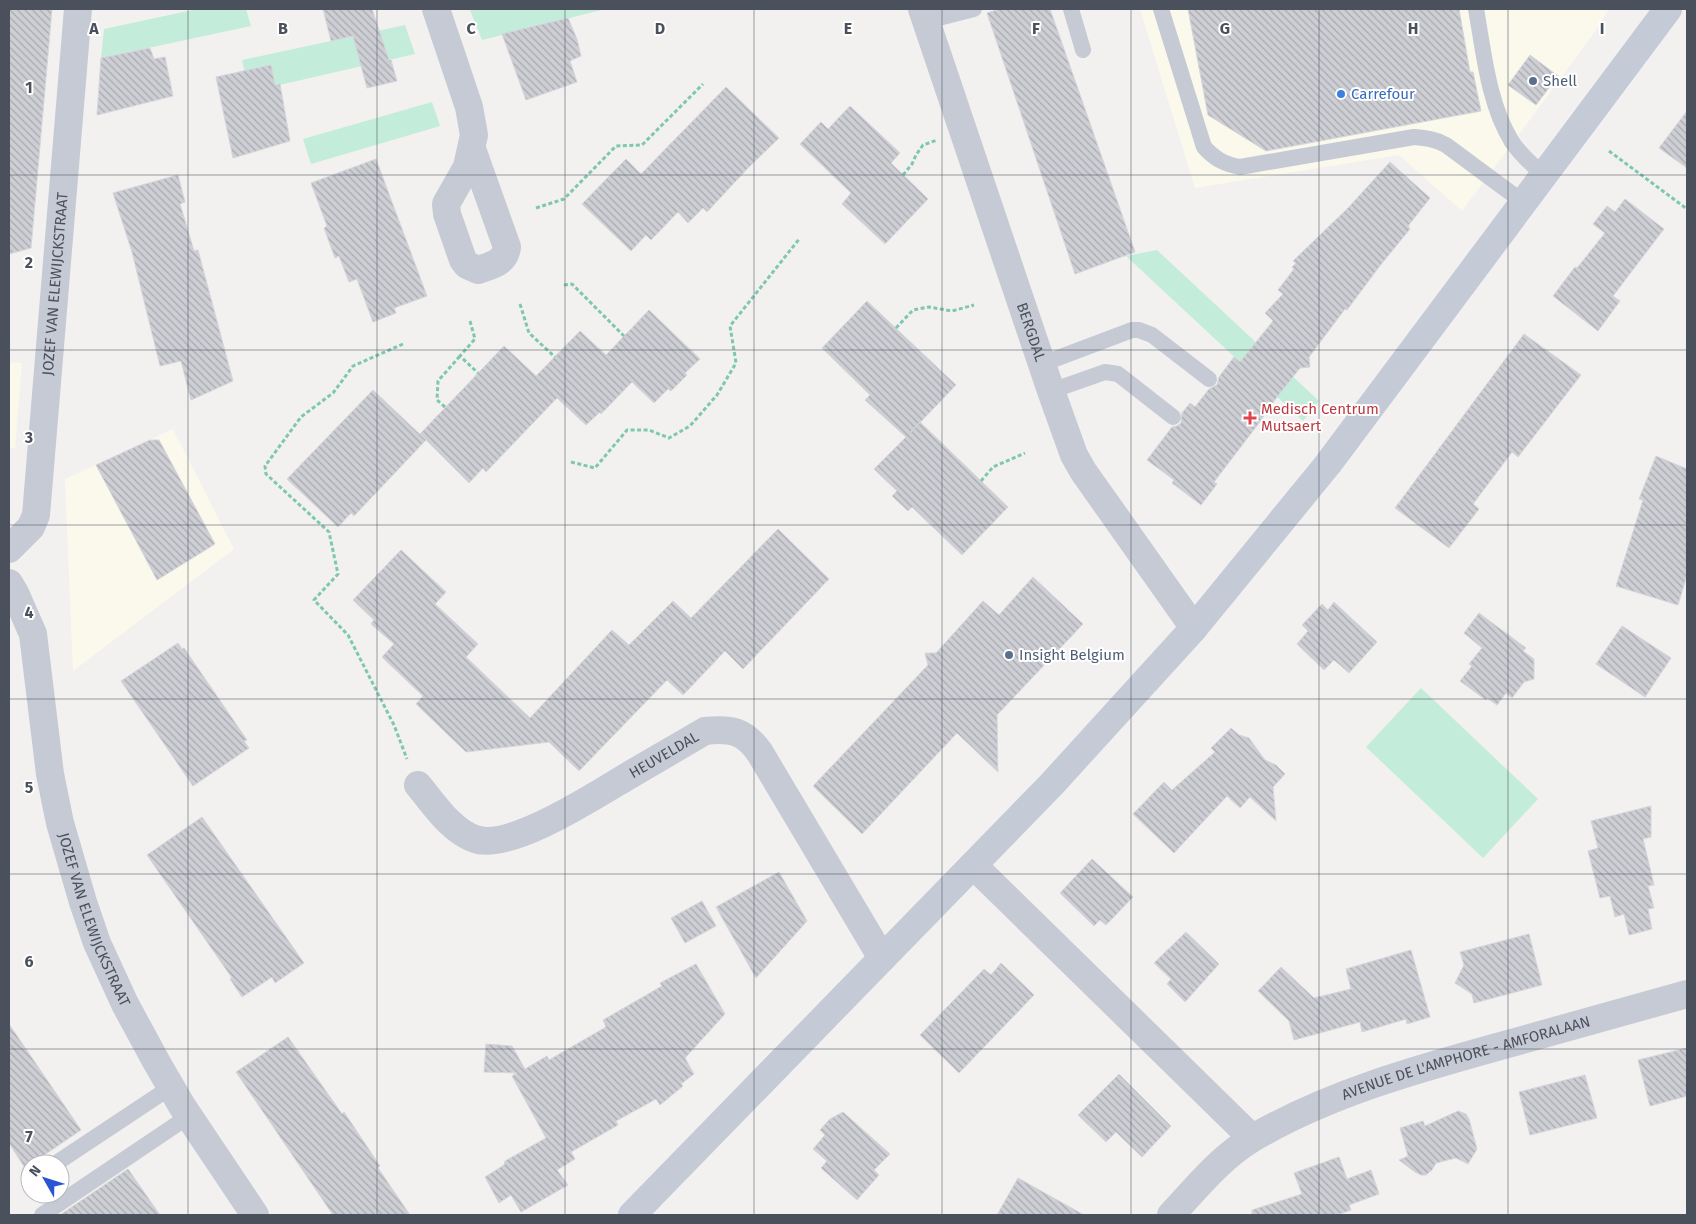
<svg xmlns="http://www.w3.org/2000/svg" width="1696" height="1224" font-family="'Fira Sans',sans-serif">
  <defs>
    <pattern id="building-back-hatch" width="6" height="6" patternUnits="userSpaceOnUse" patternTransform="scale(1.25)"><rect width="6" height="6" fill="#cecfd4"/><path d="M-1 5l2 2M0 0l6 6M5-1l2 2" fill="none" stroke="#a9aaaf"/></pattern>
  </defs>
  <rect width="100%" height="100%" fill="#f2f1f0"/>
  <!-- commercial -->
  <g fill="#fbf9ec">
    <path d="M1140,9h469l-15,24 -132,178 -63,-56 -204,33z"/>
    <path d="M9,362l13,1 -7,85h-6z"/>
    <path d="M173,429l61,120 -161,122 -8,-192z"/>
  </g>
  <!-- garden -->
  <g fill="#c3ecda">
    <path d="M197,9h49l5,17 -150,32 3,-29z"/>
    <path d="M476,9h129l-123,31 -12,-30z"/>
    <path d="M405,25l10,29 -166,38 -7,-32z"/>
    <path d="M432,102l8,24 -129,38 -8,-25z"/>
    <path d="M1157,250l162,151 -16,20 -177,-165z"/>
    <path d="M1421,688l117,111 -55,59 -117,-111z"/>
  </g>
  <!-- building -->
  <g fill="url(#building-back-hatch)" stroke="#d5d5db">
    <path d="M9,9h43l-21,239 -22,6z"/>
    <path d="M323,9h49l17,51h2l6,21 -30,7 -14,-52 -22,5z"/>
    <path d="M1000,9h50l85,243 -60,22 -88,-261z"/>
    <path d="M1188,9h271l11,63h3l8,39 -215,40 -58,-36z"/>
    <path d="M568,18l9,21 4,17 -11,5 7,21 -51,18 -24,-66z"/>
    <path d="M150,48l4,11 11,-2 8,39 -76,19 4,-57z"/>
    <path d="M1530,55l28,21 -22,29 -28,-20z"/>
    <path d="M271,65l4,20 5,-1 10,57 -57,17 -17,-81z"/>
    <path d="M726,87l53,51 -31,30 -41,44 -4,-4 -15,15 -10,-11 -27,28 -5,-5 -15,16 -49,-47 44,-45 15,15z"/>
    <path d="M850,106l50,47 -9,10 37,36 -43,45 -43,-40 9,-11 -51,-49 21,-22 7,7z"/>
    <path d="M1687,111v57l-28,-20z"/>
    <path d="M376,159l51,137 -33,12 2,5 -23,9 -16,-43 -8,3 -10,-26 -4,2 -11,-30 3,-2 -16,-43z"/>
    <path d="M1390,162l40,36 -22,28 2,3 -31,38 -32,43 -2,-1 -36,48 1,10 -10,1 -23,29 -18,26 -45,59 3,2 -16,21 -29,-22 2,-3 -27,-20 25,-33 5,-1 4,-3 1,-10 8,-10 5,4 14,-18 8,-4 2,-8 15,-20 6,5 33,-41 -8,-8 18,-19 -5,-4 16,-21 -2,-2 4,-4 -3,-2 55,-53z"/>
    <path d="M178,175l7,27 -5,2 14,47 4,-1 35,131 -42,19 -10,-39 -21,5 -28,-114 -19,-59z"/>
    <path d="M1625,199l39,30 -51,67 7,5 -22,30 -45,-35 22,-29 2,1 28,-35 -12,-9 14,-18 8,6z"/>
    <path d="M867,301l89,84 -46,48 10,-11 88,85 -46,48 -50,-48 -4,4 -16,-15 5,-5 -23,-22 32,-32 -41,-37 5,-5 -48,-47z"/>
    <path d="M649,310l51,49 -15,14 2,2 -16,16 -3,-2 -14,14 -22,-21 -31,32 -1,-2 -14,13 -29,-27 -71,74 -3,-4 -14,15 -49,-49 84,-88 32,30 44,-45 26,24z"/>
    <path d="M1524,334l57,41 -63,82 -6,-5 -39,52 6,5 -30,39 -54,-40z"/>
    <path d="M373,390l53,50 -72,76 -3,-3 -13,14 -51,-48z"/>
    <path d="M150,440h9l56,104 -58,36 -61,-115z"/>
    <path d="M1656,456l31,13v106l-9,30 -62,-19 27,-86 -4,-1z"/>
    <path d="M778,529l51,50 -86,90 -18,-18 -42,44 -16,-15 -88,91 -30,-29 -83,10 -50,-48 7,-8 -41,-39 12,-13 -23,-20 3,-4 -21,-20 48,-50 45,42 -11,12 43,40 -12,13 64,61 82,-88 17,15 44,-44 18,17z"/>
    <path d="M1033,577l50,47 -86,91 1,57 -41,-39 -95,101 -49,-48 115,-121 -3,-12h11l47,-52 16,14z"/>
    <path d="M1334,602l43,40 -28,31 -15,-13 -10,10 -27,-26 11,-13 -6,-6 20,-21 6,6z"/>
    <path d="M1479,613l47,35 -3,3 11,8v20l-10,3 -12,16 -6,-5 -9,12 -10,-7 -1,2 -26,-19 12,-15 -3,-2 13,-16 -18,-15z"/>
    <path d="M1622,626l49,32 -26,39 -49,-33z"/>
    <path d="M178,643l4,6 2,-1 63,92 -3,1 5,7 -56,38 -72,-105z"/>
    <path d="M1231,728l8,7 10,3 16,22 11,5 9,9 -12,13 3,34 -26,-24 -10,11 -13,-12 -53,57 -41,-39 31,-32 8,8 43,-38 -4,-4z"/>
    <path d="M1651,806v31l-8,2 11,46 -6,1 6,22 -6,1 4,20 -23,6 -5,-21 -9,3 -5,-21 -10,2 -12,-47 10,-3 -7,-27z"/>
    <path d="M202,817l102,146 -29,20 -3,-6 -30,20 -12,-18 2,-1 -85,-123z"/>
    <path d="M1092,859l41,38 -27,28 -6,-5 -6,6 -34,-33z"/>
    <path d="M779,872l28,49 -51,57 -40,-71z"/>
    <path d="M702,901l14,25 -31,17 -14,-25z"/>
    <path d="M1186,932l33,32 -34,38 -18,-18 4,-5 -17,-16z"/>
    <path d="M1529,934l13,51 -68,18 -2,-9 -17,-11 9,-18 -4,-13z"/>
    <path d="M1411,950l19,67 -23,7 -1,-5 -44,13 -2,-10 -66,18 -5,-19 -31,-30 23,-24 33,31 37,-9 -5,-20z"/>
    <path d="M1001,963l33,32 -75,78 -39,-38 64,-66 7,6z"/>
    <path d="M696,964l29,50 -40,44 9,16 -13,10 2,2 -23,19 -4,-6 -40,22 2,4 -47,27 4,7 -18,11 11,15 -47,27 -10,-17 -12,8 -14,-26 19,-12 1,-4 41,-23 -34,-62 5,-3 -33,-1 2,-28 26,2 13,23 22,-13 2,4 57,-33 -3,-7 59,-34 -2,-3z"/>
    <path d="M9,1024l72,106 -56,38 -16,-25z"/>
    <path d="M288,1037l54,77 2,-2 36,54 -2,2 32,47h-77l-97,-143z"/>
    <path d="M1687,1048v48l-37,10 -12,-46z"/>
    <path d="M1119,1074l52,52 -29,31 -26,-25 -10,10 -28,-27z"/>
    <path d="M1585,1075l12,43 -67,17 -11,-43z"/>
    <path d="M1458,1111l8,3 3,5 8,30 -9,15 -12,-6 -20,5 -4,7 -6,5h-5l-6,-3 -16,-12 9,-4 -8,-28 23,-7 2,5z"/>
    <path d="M843,1112l47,42 -16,16 5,5 -22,25 -36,-32 6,-7 -14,-12 12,-14 -5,-5 10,-11z"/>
    <path d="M1339,1157l8,22 24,-9 8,24 -30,11 2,5 -14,5h-85v-5l50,-16 -8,-21z"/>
    <path d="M128,1169l32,46h-100z"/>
    <path d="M1018,1178l66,37h-87z"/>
  </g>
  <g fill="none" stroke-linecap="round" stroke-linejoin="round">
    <!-- path -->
    <g stroke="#7ec7b0" stroke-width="3" stroke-dasharray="4 2.5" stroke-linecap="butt">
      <path d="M1609,151l78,58"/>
      <path d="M903,175l9,-11 4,-9 7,-10 14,-5"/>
      <path d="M536,208l28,-9 52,-53 26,-1 61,-61"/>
      <path d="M564,285l8,-1 52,52"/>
      <path d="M520,304l9,29 26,24"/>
      <path d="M470,321l5,18 -15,17 18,17"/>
      <path d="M896,328l17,-18 16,-3 23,4 22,-6"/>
      <path d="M403,344l-50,22 -20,27 -32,24 -36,49 1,8 63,58 9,42 -24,26 34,35 46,90 13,34"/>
      <path d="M445,407l-8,-7 1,-19 22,-25"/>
      <path d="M571,462l24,6 32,-38h22l20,8 21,-12 27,-31 19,-32 -6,-37 70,-88"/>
      <path d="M981,481l12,-14 32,-14"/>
    </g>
    <!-- lane -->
    <g stroke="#c5cad4" stroke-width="16">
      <path d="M1071,9l12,41"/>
      <path d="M1161,9l43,138c11,12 20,17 36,20l174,-30c12,1 21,2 32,8l77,57"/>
      <path d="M1476,9c8,44 12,94 36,133 9,13 20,23 32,33"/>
      <path d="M927,21l47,-12"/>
      <path d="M1042,364l90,-34h7l13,5 57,44"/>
      <path d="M1051,391l54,-19 13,2 55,43"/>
      <path d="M55,1164l116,-77"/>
      <path d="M42,1215l147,-99"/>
    </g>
    <!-- street -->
    <g stroke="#c5cad4" stroke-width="28">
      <path d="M436,9l33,98 5,28 -7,32 -21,37 1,10 16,46 4,5 11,5c14,-5 27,-7 29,-23l-35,-98"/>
      <path id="s1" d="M922,9l129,382 23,64 9,16 111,157"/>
      <path id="s2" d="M9,549l22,-22 5,-12 42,-506"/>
      <path id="s3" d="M9,583l6,10 18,41 17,140 10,49 23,79 14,41 28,61 32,59 25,43 73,109"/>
      <path id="s4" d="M418,785c16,19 33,46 57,54 36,13 125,-47 158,-66 24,-14 48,-28 72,-42 26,-3 40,0 55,22l122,205"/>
      <path d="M973,865l279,273"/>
      <path id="s5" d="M1171,1215c25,-27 50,-58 82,-77 75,-44 161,-68 244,-91 64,-18 127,-36 190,-53"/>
    </g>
    <!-- secondary -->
    <path stroke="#c5cad7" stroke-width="28" d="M632,1215l419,-430 143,-157 134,-164 340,-455"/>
  </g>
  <!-- grid -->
  <path fill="none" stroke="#4a505c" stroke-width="1" stroke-opacity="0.55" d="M188,9v1206M377,9v1206M565,9v1206M754,9v1206M942,9v1206M1131,9v1206M1319,9v1206M1508,9v1206M9,175h1678M9,350h1678M9,525h1678M9,699h1678M9,874h1678M9,1049h1678"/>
  <!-- markers -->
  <g fill="#5c6f8a" stroke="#fff" stroke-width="2">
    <circle cx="1533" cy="81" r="5"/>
    <circle cx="1009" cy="655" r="5"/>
  </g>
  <circle fill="#3f7fe0" stroke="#fff" stroke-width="2" cx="1341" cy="94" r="5"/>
  <path fill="#e0444e" stroke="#fff" stroke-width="2" d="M1247.5 410.5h5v5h5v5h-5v5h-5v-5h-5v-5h5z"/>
  <g text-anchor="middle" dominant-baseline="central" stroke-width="4" stroke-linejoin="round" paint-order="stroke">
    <!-- service labels -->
    <g font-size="15" fill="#4e5e75" stroke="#fff" text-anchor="start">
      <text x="1543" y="81">Shell</text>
      <text x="1019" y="655">Insight Belgium</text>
    </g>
    <!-- shop labels -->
    <g font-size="15" fill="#366cbe" stroke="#fff" text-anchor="start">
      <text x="1351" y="94">Carrefour</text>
    </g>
    <!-- street labels -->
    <g font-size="15" fill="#4a505c" stroke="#fff">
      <text stroke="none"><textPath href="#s2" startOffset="276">JOZEF VAN ELEWIJCKSTRAAT</textPath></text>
      <text stroke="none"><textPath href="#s1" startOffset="341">BERGDAL</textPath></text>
      <text stroke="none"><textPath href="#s4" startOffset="290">HEUVELDAL</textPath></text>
      <text stroke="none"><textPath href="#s3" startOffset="350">JOZEF VAN ELEWIJCKSTRAAT</textPath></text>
      <text stroke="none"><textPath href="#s5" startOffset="341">AVENUE DE L'AMPHORE - AMFORALAAN</textPath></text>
    </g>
    <!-- health labels -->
    <g font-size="15" fill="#be3a42" stroke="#fff" text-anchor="start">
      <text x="1261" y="409">Medisch Centrum<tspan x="1261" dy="17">Mutsaert</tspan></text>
    </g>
  </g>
  <g font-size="16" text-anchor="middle" font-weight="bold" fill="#4a505c" stroke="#fff" stroke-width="4" stroke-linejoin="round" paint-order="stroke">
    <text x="94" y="34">A</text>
    <text x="283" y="34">B</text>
    <text x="471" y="34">C</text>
    <text x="660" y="34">D</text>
    <text x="848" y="34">E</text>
    <text x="1036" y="34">F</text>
    <text x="1225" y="34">G</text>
    <text x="1413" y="34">H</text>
    <text x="1602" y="34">I</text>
    <text x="29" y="93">1</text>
    <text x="29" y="268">2</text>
    <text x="29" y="443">3</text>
    <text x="29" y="618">4</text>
    <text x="29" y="793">5</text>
    <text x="29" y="967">6</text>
    <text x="29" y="1142">7</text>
  </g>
  <!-- border -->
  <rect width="1696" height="1224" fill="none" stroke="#4a505c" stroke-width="20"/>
  <!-- north arrow -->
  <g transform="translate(45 1179) rotate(309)"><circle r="24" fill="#ffffff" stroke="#b7b9be"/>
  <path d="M0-4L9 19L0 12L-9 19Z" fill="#2954d4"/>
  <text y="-8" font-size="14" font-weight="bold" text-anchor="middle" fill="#4a505c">N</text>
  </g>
</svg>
